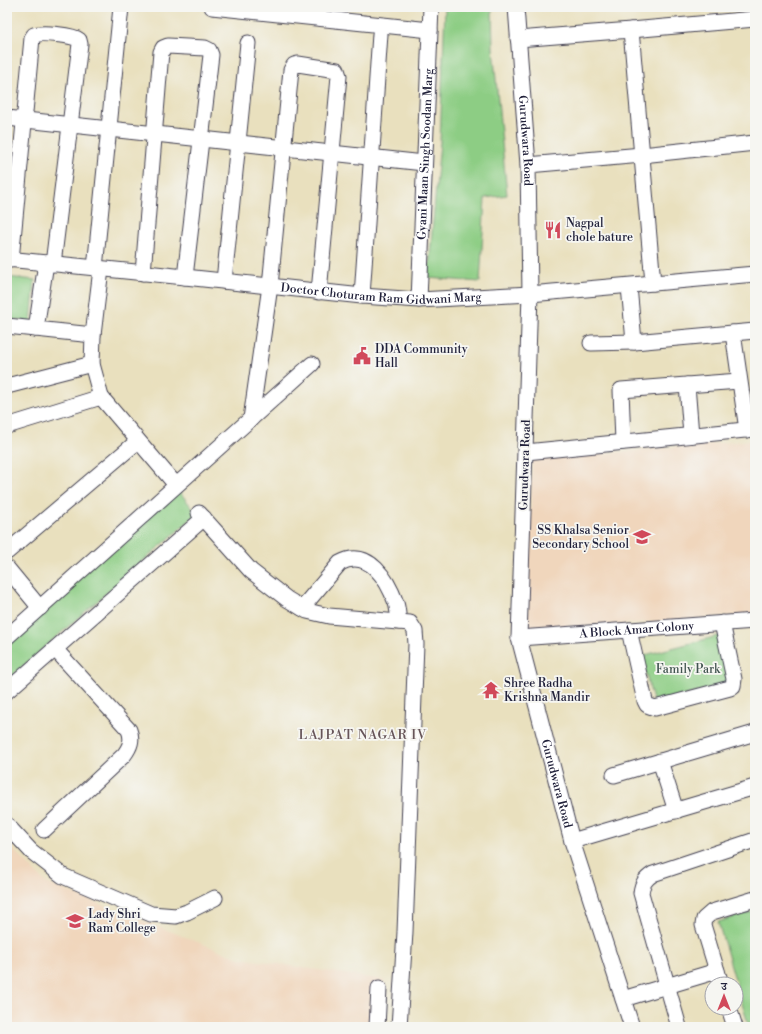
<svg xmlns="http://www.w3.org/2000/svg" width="762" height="1034" font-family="'Libre Bodoni','Noto Serif Devanagari',serif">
  <rect width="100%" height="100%" fill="#f6f6f2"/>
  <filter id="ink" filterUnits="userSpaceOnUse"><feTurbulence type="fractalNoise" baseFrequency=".025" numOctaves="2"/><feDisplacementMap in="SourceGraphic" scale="8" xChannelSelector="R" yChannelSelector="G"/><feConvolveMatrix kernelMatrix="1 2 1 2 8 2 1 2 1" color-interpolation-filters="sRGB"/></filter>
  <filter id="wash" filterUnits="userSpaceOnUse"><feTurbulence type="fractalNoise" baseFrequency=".012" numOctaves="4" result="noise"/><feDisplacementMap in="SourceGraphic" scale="16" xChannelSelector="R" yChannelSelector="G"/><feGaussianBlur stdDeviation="0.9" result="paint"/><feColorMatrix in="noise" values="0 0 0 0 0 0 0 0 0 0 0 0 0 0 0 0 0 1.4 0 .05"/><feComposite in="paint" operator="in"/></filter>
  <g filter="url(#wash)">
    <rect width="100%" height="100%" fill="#e9e0be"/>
    <!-- built -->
    <g fill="#f0d6bc">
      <path d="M755,440v174l-228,17 5,-171z"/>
      <path d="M7,843l39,40 193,75 145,22 -2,47h-375z"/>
    </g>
    <!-- green -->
    <g fill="#8dcd84" stroke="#587860">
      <path d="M445,7h47l1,41 14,147 -22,3 -5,84 -52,-4 12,-136z"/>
      <path d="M7,277l28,3 -4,42 -24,-3z"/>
      <path d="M175,486l22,28 -190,166v-41z"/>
      <path d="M722,635l12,47 -80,22 -13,-48z"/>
      <path d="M755,911v116h-6l-31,-105z"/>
    </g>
  </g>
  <g filter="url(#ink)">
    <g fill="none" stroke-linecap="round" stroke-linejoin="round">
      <!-- minor casing -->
      <g stroke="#403e4f" stroke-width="17">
        <g id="minor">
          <path d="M212,7l218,23"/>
          <path id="s1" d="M516,7l12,158 2,129 -11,344 53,203 60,186"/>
          <path d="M631,30l22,253"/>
          <path d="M518,39l113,-9 124,-11"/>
          <path d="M7,118l417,45"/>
          <path d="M528,165l114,-10 113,-12"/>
          <path id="s2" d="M7,259l178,18 177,19 57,4 111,-6 225,-20"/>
          <path d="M11,260l21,-222 2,-3c7,-3 39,0 45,5l1,4 -27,220"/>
          <path d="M95,268l26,-261"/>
          <path d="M101,269l-8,66 -1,29 9,33 75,88"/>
          <path d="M143,273l18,-221 2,-4 5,-2 37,2 4,2 2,5 -26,222"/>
          <path d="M224,281l24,-238"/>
          <path d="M629,286l5,56"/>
          <path d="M362,296l18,-262"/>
          <path id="s3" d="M419,300l12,-293"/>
          <path d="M7,326l86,9"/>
          <path d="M36,329l10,-66"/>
          <path d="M733,333l14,97"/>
          <path d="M591,343l43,-1 121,-11"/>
          <path d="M687,385l4,50"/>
          <path d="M7,386l85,-22"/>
          <path d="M251,419l19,-133 21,-216 3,-5 4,-1 39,6 2,6 -20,216"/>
          <path d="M7,426l94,-29"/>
          <path d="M623,442l-2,-52 118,-9"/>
          <path d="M526,452l229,-23"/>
          <path d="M199,513l52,58 36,28 20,12 22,5 81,7 5,8 1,13 -11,288 -6,95"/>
          <path d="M7,552l131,-111"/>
          <path d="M7,568l33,40"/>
          <path d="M302,608l38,-45c29,-16 48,18 56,40 2,6 2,13 3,19"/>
          <path d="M629,630l16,71 2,4 8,3 75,-20 3,-2 1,-7 -12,-56"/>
          <path d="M7,637l305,-273"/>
          <path id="s4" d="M519,638l236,-17"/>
          <path d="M7,691l197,-173"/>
          <path d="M660,761l16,50"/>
          <path d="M614,775l141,-42"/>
          <path d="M7,825l24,26 32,25 88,38 25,2 11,-4 28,-14"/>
          <path d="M44,830l80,-75c6,-8 9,-15 5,-25l-74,-81"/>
          <path d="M572,841l183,-54"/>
          <path d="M721,984l-18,-59 1,-6 8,-7 43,-13"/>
          <path d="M623,999l94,-28"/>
          <path d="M729,1008l6,19"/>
          <path d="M377,1027l2,-39"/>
          <path d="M679,1027l-38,-134c1,-9 4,-14 12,-19l102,-34"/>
        </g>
      </g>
      <!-- minor -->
      <use href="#minor" stroke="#fff" stroke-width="15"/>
    </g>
  </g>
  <!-- icons -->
  <defs>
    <g id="restaurant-bare" transform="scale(1.38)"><path d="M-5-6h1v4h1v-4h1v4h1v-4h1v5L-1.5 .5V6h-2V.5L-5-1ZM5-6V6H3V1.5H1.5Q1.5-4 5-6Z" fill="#d1495b" stroke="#f6f6f2" stroke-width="2.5" paint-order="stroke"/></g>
    <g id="civic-bare" transform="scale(1.38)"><path d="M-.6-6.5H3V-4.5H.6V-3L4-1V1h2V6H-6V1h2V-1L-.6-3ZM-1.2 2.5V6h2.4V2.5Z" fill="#d1495b" stroke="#f6f6f2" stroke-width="2.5" paint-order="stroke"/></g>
    <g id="school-bare" transform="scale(1.38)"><path d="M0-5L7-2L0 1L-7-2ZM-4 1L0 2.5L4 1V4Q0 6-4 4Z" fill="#d1495b" stroke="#f6f6f2" stroke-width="2.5" paint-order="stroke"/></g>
    <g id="temple-bare" transform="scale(1.38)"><path d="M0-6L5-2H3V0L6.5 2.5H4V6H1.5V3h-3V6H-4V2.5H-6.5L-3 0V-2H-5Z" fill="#d1495b" stroke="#f6f6f2" stroke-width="2.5" paint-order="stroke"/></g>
    <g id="university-bare" transform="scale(1.38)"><path d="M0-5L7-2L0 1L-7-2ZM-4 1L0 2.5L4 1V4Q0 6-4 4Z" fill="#d1495b" stroke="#f6f6f2" stroke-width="2.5" paint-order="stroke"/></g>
  </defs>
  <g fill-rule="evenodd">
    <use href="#restaurant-bare" x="553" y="230"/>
    <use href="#civic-bare" x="362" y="356"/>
    <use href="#school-bare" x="642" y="537"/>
    <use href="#temple-bare" x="491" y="690"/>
    <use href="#university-bare" x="75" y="921"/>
  </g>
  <g text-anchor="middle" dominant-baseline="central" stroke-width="3.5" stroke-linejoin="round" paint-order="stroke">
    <!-- street labels -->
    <g font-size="12" fill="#22223b" stroke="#f6f6f2">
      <text stroke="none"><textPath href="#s1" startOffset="134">Gurudwara Road</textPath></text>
      <text stroke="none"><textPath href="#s3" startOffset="146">Gyani Maan Singh Soodan Marg</textPath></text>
      <text stroke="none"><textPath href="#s2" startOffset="376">Doctor Choturam Ram Gidwani Marg</textPath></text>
      <text transform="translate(525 465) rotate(-88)">Gurudwara Road</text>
      <text stroke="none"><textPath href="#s4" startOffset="118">A Block Amar Colony</textPath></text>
      <text stroke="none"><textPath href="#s1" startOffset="782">Gurudwara Road</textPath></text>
    </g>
    <!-- poi labels -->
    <g font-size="12" fill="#22223b" stroke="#f6f6f2" text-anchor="start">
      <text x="566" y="223">Nagpal<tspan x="566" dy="14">chole bature</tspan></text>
      <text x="375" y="349">DDA Community<tspan x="375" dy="14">Hall</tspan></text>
      <text x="629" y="530" text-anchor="end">SS Khalsa Senior<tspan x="629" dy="14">Secondary School</tspan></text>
      <text x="504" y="683">Shree Radha<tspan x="504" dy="14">Krishna Mandir</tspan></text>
      <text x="88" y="914">Lady Shri<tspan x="88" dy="14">Ram College</tspan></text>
    </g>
    <!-- park labels -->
    <g font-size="12" fill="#425551" stroke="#f6f6f2">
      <text x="688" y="669">Family Park</text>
    </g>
    <!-- neighbourhood labels -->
    <g font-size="13" letter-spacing="1" fill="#675559" stroke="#f6f6f2">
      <text x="363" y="735">LAJPAT NAGAR IV</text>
    </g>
  </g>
  <!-- margin -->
  <rect width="762" height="1034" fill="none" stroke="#f6f6f2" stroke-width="24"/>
  <!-- north arrow -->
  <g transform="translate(724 996)"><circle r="19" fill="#f6f6f2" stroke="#a1a1a9"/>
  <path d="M0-3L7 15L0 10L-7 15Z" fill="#d1495b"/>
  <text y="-6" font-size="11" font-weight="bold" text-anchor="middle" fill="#22223b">उ</text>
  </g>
</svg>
